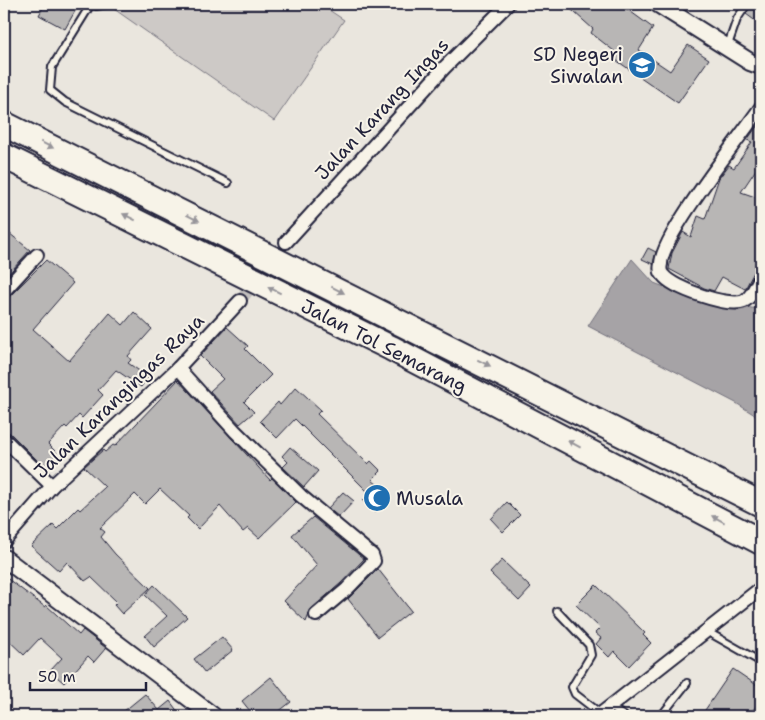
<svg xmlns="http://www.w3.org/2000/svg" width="765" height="720" font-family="'Shantell Sans',sans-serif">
  <rect width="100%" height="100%" fill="#eae6de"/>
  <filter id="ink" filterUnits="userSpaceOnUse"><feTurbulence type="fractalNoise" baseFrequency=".02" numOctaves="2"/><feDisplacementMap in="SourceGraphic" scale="10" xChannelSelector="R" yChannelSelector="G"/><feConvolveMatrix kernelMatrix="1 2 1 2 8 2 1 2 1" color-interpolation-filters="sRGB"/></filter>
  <g filter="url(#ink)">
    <!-- green -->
    <path fill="#cdc9c6" stroke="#787680" d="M117,4h203l24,16 -70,101 -160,-112z"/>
    <!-- water -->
    <path fill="#a6a3a6" stroke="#716f7b" d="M632,259l22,24 51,20 56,6v110l-25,-16 -148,-77z"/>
    <!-- building -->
    <g fill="#b8b6b5" stroke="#22223b">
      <path d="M45,4h34l-14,25 -26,-14z"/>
      <path d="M565,4h66l-4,5 26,19 -14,22 31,21 18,-26 21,14 -31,44 -68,-47 4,-5 -23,-18 2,-4z"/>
      <path d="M752,4h9v21l-15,-11z"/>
      <path d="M761,121v41l-20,30 20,7v69l-7,4 -9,17 -23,-12 -8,14 -10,-3 -35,-19 3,-16 11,-21 8,5 7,-21 7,3 14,-41 10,-13 5,3 18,-26 -5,-2z"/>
      <path d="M4,229l26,21 -26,29z"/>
      <path d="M648,248l8,4 -3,12 -11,-5z"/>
      <path d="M46,260l27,23 -40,46 36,32 41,-48 13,12 11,-13 18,17 -24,27 3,4 -3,3 20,14 -7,10 -25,-17 -18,20 5,5 -21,23 -3,-3 -12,13 -2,-2 -17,18 9,9 -13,14 -40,-40v-128l6,-3z"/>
      <path d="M227,327l21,19 -3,3 26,26 -27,27 10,10 -14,12 -30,-33 13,-12 -23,-23z"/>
      <path d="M178,380l92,100 2,-2 24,24 -37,36 -11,-10 -5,4 -23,-26 -22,23 -11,-11 2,-2 -29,-27 -15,15 -10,-10 -35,34 5,4 -4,5 14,17 35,34 -28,26 -8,-9 3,-3 -26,-25 -6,4 -18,-19 -8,9 -28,-25 22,-21 4,4 21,-21 2,2 25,-23 -21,-20 19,-17 2,2 8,-7 2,1z"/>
      <path d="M296,387l25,23 -4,4 51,50 3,-3 10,10 -9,9 18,15 -15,17 -12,-11 7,-7 -75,-75 -18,19 -17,-17 18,-19 2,3z"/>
      <path d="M290,447l28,24 -14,16 -21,-20 5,-5 -6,-6z"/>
      <path d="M343,492l11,9 -15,16 -11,-9z"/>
      <path d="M507,502l13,13 -17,17 -12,-13z"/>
      <path d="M313,517l51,42 -23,24 -30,26 -5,13 -22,-21 33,-36 -25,-30z"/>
      <path d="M502,560l29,28 -12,13 -29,-28z"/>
      <path d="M378,569l33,42 -33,26 -30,-38z"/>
      <path d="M4,576l41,31 1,-2 33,30 4,-5 23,18 -12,14 -6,-6 -24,27 -14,-12 12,-13 -22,-20 -16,17 -20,-19z"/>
      <path d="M154,585l33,32 -33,30 -9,-11 22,-20 -22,-21z"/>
      <path d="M596,585l49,48 -2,2 8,8 -22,23 -15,-15 -5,6 -13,-13 5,-6 -6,-5 5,-5 -24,-23z"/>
      <path d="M222,637l11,13 -28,23 -11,-14z"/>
      <path d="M733,669l28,19v11l-12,17h-48z"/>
      <path d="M271,677l20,25 -18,14h-19l-12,-15z"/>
      <path d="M145,694l14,16 11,-9 11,15h-63z"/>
    </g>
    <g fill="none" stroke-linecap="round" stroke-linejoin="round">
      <!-- minor-tunnel -->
      <path stroke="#c2bfbd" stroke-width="12" stroke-dasharray="12 6" stroke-linecap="butt" d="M240,301l46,-59"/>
      <!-- service casing -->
      <g stroke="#22223b" stroke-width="10">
        <g id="service">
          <path d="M90,4l6,2 11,-2"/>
          <path d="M91,4l-39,63 -2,23 15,12 163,81"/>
          <path d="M727,48l10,-29 10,-15"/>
          <path d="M557,611l32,34 2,10 -19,32 3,7 26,20"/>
          <path d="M708,632l53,30"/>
          <path d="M610,707l14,9"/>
          <path d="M661,716l26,-33"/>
        </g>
      </g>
      <!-- minor casing -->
      <g stroke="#22223b" stroke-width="16">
        <g id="minor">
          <path d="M761,107c-20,29 -100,129 -100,157 -1,4 -1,8 2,11 9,13 66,33 81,26 8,-4 13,-17 17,-25"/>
          <path d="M286,242l158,-174 64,-64"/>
          <path d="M4,291l33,-36"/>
          <path d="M178,368l57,63 66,65 71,59 2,6 -27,28 -31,26"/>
          <path d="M4,439l48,47"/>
          <path d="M4,541l48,-55 126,-118 62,-67"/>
          <path d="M598,716l163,-128"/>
        </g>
      </g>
      <!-- tertiary casing -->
      <g stroke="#22223b" stroke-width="20">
        <g id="tertiary">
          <path d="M658,4l92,58 11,4"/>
          <path d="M4,558l209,158"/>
        </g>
      </g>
      <!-- motorway casing -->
      <g stroke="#22223b" stroke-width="28">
        <g id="motorway">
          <path d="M4,124l757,380"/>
          <path d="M4,156l387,192 370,194"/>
        </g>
      </g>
      <!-- service -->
      <use href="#service" stroke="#f7f3e8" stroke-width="6"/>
      <!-- minor -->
      <use href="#minor" stroke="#f7f3e8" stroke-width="12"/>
      <!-- tertiary -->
      <use href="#tertiary" stroke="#f7f3e8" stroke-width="16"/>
      <!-- motorway -->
      <use href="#motorway" stroke="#f7f3e8" stroke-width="24"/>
    </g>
    <!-- one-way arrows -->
    <defs><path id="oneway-solid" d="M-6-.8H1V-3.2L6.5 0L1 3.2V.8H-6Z" transform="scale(1.25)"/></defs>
    <g fill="#97959a">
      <use href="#oneway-solid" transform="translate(47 145) rotate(26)"/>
      <use href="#oneway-solid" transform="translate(129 217) rotate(-153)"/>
      <use href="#oneway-solid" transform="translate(193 218) rotate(26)"/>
      <use href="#oneway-solid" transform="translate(274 290) rotate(-153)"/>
      <use href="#oneway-solid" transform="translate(338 290) rotate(27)"/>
      <use href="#oneway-solid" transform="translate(484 363) rotate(26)"/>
      <use href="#oneway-solid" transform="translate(574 444) rotate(-152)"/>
      <use href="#oneway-solid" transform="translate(718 519) rotate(-152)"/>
    </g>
  </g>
  <!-- icons -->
  <defs>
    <g id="school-disc" transform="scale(1.4375)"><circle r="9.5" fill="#1f6fb2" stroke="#f7f3e8"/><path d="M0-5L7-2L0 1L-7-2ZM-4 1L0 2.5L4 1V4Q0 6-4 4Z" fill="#fff"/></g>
    <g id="mosque-disc" transform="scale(1.4375)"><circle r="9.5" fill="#1f6fb2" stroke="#f7f3e8"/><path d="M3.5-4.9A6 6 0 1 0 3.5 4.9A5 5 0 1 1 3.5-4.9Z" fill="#fff"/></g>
  </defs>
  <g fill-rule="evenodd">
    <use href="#school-disc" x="642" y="65"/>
    <use href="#mosque-disc" x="377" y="498"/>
  </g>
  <g text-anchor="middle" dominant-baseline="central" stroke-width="4" stroke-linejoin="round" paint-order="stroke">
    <!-- poi labels -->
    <g font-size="19" fill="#22223b" stroke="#f7f3e8" text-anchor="end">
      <text x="623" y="54">SD Negeri<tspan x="623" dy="22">Siwalan</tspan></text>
      <text x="396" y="498" text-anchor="start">Musala</text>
    </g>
    <!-- street labels -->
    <g font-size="19" fill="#22223b" stroke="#f7f3e8">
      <text transform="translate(382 109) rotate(-47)">Jalan Karang Ingas</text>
      <text transform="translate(384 346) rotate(27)">Jalan Tol Semarang</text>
      <text transform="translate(119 396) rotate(-44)">Jalan Karangingas Raya</text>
    </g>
  </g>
  <!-- margin -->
  <rect width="765" height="720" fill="none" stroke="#f7f3e8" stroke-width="20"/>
  <rect x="10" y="10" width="745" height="700" fill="none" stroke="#22223b" stroke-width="2" filter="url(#ink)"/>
  <!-- scale -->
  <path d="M30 682v8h116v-8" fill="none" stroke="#22223b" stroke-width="2.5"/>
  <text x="38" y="682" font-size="15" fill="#22223b" stroke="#f7f3e8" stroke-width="4" paint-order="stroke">50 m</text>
</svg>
